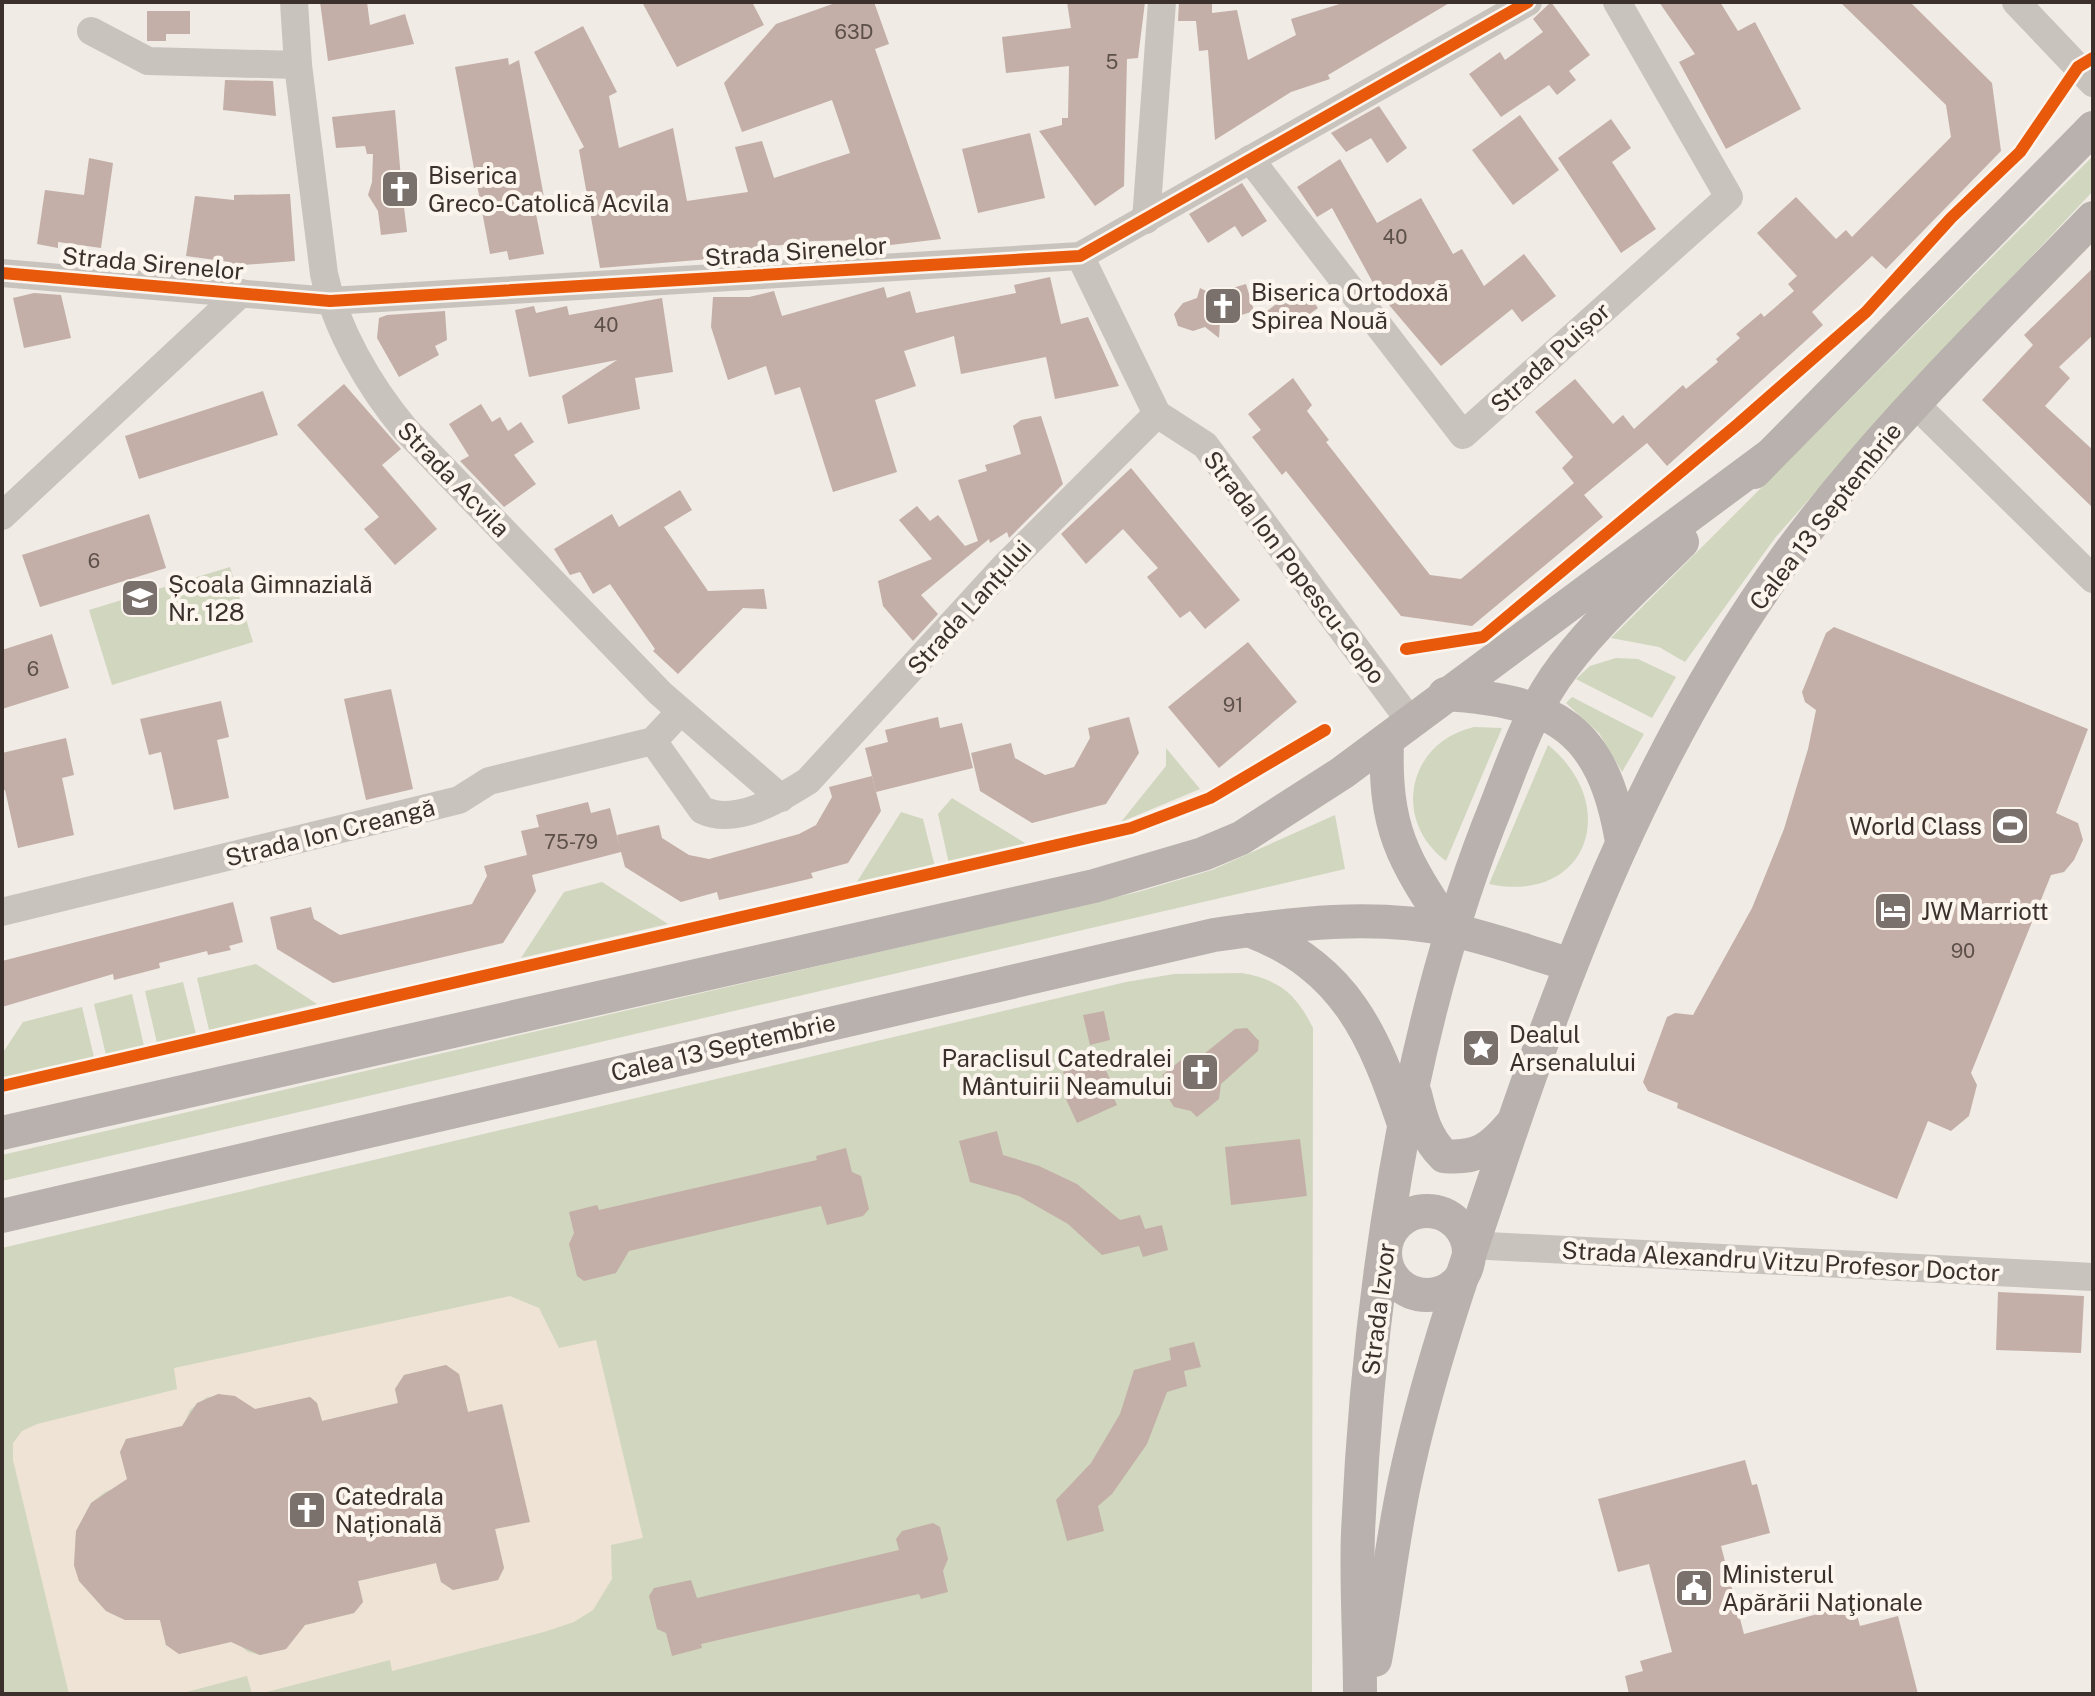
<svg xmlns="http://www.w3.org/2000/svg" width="2095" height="1696" font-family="'Public Sans',sans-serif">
  <rect width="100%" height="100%" fill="#f0ebe5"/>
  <!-- green -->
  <g fill="#d1d6bf">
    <path d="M2093,156v35l-201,214 -117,133 -90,124 -26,-15 -48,-9z"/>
    <path d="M230,567l23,75 -141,43 -23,-75z"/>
    <path d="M1616,658l22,1 38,18 -24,41 -76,-39 14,-13z"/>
    <path d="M1572,697l72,37 -22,38 -23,-39 -33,-30z"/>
    <path d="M1474,727l28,1 -56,133c-55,-41 -38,-119 28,-134z"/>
    <path d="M1548,745c74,60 40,160 -59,139z"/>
    <path d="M1166,748l34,41 -79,33 45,-56z"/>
    <path d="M952,798l76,47 -79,19 -11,-50z"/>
    <path d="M901,812l22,7 12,48 -80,18z"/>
    <path d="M1335,815l10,54 -1343,312v-26l1136,-263 74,-22z"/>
    <path d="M602,882l66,42 -147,34 43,-66z"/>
    <path d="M256,964l61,40 -108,26 -12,-52z"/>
    <path d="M1242,973c38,7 54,21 71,55l-1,666h-1310v-446l1124,-266 48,-8z"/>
    <path d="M183,982l13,52 -39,9 -12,-52z"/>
    <path d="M132,994l12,52 -38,9 -12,-51z"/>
    <path d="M82,1007l12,50 -92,23v-26l21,-32z"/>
  </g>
  <!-- plaza -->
  <path fill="#eee3d5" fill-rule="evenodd" d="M510,1296l29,12 20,40 37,-8 47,198 -32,7 1,34 -19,31 -19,12 -30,10 -152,39 -2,-11 -131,34h-7l-5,-18 -68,18h-110l-56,-234v-17l9,-12 15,-7 140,-35 -3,-21zM446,1365l13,9 9,38 35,-7 26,116 -34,8 9,39 -6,12 -45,10 -12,-8 -5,-19 -78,18 5,21 -9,11 -49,12 -19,24 -26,6 -12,-3 -14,-11 -55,13 -13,-9 -6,-25h-35l-19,-9 -27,-30 -5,-16 2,-34 15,-28 14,-11 23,-10 -8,-30 63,-26 7,-16 17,-13 27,-1 20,14 56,-13 7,6 5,18 76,-18 -3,-14 9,-14z"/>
  <!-- building -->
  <g fill="#c3afa7">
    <path d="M320,2h47l3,23 35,-11 9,30 -86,17z"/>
    <path d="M642,2h110l12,23 -87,42z"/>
    <path d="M838,2h36l15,42 -14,5 66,190 -59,7 -2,-6 -67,1 -80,10 1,6 -134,11 -21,-118 5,-3 -50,-95 49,-26 34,66 -8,4 10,52 54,-20 14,73 61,-9 -13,-45 27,-6 12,37 76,-25 -18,-53 -90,32 -18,-49 52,-59z"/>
    <path d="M1067,2h78l-7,56 -11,1 -3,127 -29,20 -56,-75 23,-6v-7h6l1,-52 -63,7 -4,-36 69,-9z"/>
    <path d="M1179,2h33v11l25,-3 11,50 48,-25 -5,-16 55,-17h105l-123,73 2,4 -39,13 -76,48 -7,-90 -9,1 -3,-30h-18z"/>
    <path d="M1551,2l39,53 -21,16 7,9 -19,15 -8,-10 -48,32 -32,-43 31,-22 5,8 38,-28 -10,-13z"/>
    <path d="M1659,2h61l18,29 17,-9 46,87 -75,40 -47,-87 16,-8z"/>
    <path d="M1840,2h70l82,81 9,68 -115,118 -14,-13 -60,56 11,13 -156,141 -20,-23 -63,52 19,22 -131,109 -71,-10 -115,-145 -4,4 -30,-38 9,-7 -13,-16 45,-36 19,27 -5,6 22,29 -3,2 104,133 31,4 113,-96 -12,-15 11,-11 -38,-45 40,-33 38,45 10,-9 11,14 49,-44 3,4 32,-27 -2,-3 24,-21 -4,-4 25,-21 3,4 30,-26 -6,-7 9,-8 -40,-43 39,-36 40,42 10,-9 6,7 99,-100 -5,-32z"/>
    <path d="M147,11h43v23h-24v7h-19z"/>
    <path d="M508,58l1,7 10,-5 26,143 -11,1 10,50 -35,6 -2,-9 -17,3 -35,-187z"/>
    <path d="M225,80l48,1 3,35 -53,-6z"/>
    <path d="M1379,106l28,42 -20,15 -16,-25 -25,14 -15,-19z"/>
    <path d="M395,110l6,68 10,12 -7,17 3,25 -26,3 -3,-24 -10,-16 4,-13 1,-28h-6l-2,-8 -29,2 -4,-31z"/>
    <path d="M1520,115l39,55 -46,35 -41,-55z"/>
    <path d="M1611,119l20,29 -19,14 44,67 -35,24 -63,-95z"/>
    <path d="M1030,133l15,65 -67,15 -16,-64z"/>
    <path d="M89,158l24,5 -12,85 -43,-6v6l-21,-4 8,-54 39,5z"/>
    <path d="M1340,159l37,64 44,-25 32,56 9,-5 22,37 40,-32 32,42 -34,26 -10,-13 -71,57 -63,-74 -46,-84 -15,9 -20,-30z"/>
    <path d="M1242,183l25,38 -25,16 -7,-11 -27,17 -19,-29z"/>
    <path d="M290,194l5,67 -65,5v-4l-44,-6 9,-60 39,4v-5z"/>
    <path d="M2093,268v67l-34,32 11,11 -25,28 48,44v58l-111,-108 51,-55 -9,-10z"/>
    <path d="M1050,277l11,47 27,-7 31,69 -64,13 -9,-42 -85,17 -7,-38 -50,15 12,35 -41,14 22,72 -64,20 -33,-105 -25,8 -9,-29 -38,14 -17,-53 2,-30h36l25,-6 8,25 102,-29 3,11 23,-7 6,22 100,-20 -2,-8z"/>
    <path d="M1246,284l8,27 -34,11 -1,16 -14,-11 -12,4 -15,-5 -4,-12 9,-11 14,-5 3,-10 12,6z"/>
    <path d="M1301,285l17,23 -33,24 -18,-21z"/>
    <path d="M34,293l27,2 10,43 -47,10 -11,-50z"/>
    <path d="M662,298l11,74 -38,6 5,31 -72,15 -6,-28 55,-36 -88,17 -14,-67 19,-4 2,7 31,-7 2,9z"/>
    <path d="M445,311l2,29 -12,6 4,9 -40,22 -22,-39 2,-20 8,-3z"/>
    <path d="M344,384l57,65 -19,16 55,64 -42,36 -31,-36 15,-12 -82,-92z"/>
    <path d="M263,391l15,44 -139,44 -14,-43z"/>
    <path d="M481,404l11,18 8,-5 8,14 13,-9 13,20 -20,13 22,29 -32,23 -44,-46 9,-5 -20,-32z"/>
    <path d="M1041,416l22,68 -54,54 -2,-6 -17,11 -1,-4 -68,56 17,19 -25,27 -30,-35 -5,-25 54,-22 -33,-39 18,-14 13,15 8,-6 27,31 13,-5 -20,-61 29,-9 -2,-6 36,-11 -8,-28 8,-6z"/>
    <path d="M1131,468l109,132 -35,29 -15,-18 -10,7 -33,-41 11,-9 -35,-39 -37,35 -25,-30z"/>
    <path d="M680,490l12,20 -28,17 44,64 56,-2 3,20 -24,-1 -65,66 -25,-23 2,-2 -45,-65 -17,10 -13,-22 -10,3 -16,-26 58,-35 7,13z"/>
    <path d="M149,514l17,54 -126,39 -18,-52z"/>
    <path d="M1834,627l254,102 -32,84 22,10 5,17 -9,20 -10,12 -13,3 -80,198 6,12 -8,31 -18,15 -23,-10 -31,78 -220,-91 1,-5 -30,-12 -5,-9 24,-65 8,-4 18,2 59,-107 32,-79 24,-80 8,-39 -11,-8 -3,-10 24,-59z"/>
    <path d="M52,634l17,54 -67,21v-59z"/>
    <path d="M1248,642l49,60 -78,66 -51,-61z"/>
    <path d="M391,689l22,100 -47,11 -22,-101z"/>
    <path d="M221,701l8,36 -12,3 12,58 -55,12 -13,-58 -12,3 -9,-36z"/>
    <path d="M938,717l2,11 22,-5 11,45 -97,24 -11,-44 23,-6 -3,-12z"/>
    <path d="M1129,717l10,36 -33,51 -74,19 -52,-32 -9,-38 40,-10 4,15 30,17 29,-8 16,-29 -2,-10z"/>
    <path d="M66,738l8,37 -12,3 12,57 -56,13 -13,-58 -3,1v-38z"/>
    <path d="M872,776l9,35 -33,52 -37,10 2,5 -94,22 -2,-8 -36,10 -56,-35 -4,-15 -89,23 4,16 -33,52 -170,40 -56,-34 -7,-32 41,-10 3,12 26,16 132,-31 15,-28 -3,-10 43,-11 -6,-24 18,-4 -3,-12 52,-13 3,11 19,-5 10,40 -3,-13 42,-10 3,13 27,17 20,4 90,-25 17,-9 16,-28 -3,-10z"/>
    <path d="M233,902l10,40 -14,4 2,4 -23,5 -1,-4 -48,12 1,5 -46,12 -1,-6 -111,33v-46z"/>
    <path d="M1104,1011l6,29 -20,5 -7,-30z"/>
    <path d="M1247,1028l12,13 -1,10 -37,33 -2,15 -22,18 -6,-6 -17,-4 -7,-11 1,-13 -6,-8 23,-18 14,1 36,-29z"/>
    <path d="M1099,1055l14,31 -4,2 8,17 -40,18 -12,-26 7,-4 -9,-21z"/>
    <path d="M997,1131l6,24 36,11 38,18 43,36 20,-5 5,14 17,-4 6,25 -25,7 -4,-11 -37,9 -34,-31 -49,-28 -49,-14 -11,-41z"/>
    <path d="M1300,1139l7,57 -76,9 -6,-58z"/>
    <path d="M846,1148l6,24 9,4 8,33 -6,7 -36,9 -6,-19 -192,45 -13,22 -32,8 -7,-5 -8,-32 5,-11 -5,-21 28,-7 2,5 218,-50 -1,-4z"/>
    <path d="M1998,1292l86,4 -3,57 -85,-3z"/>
    <path d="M1194,1342l7,25 -17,4 3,15 -20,6 -20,52 -35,50 -14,12 6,25 -37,10 -11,-41 35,-37 29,-49 14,-44 37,-10 -2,-12z"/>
    <path d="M446,1365l13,9 9,38 34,-8 28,118 -35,7 9,39 -6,12 -45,10 -12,-8 -5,-19 -78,18 5,21 -9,11 -49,12 -19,24 -26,6 -29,-13 -52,12 -13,-9 -6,-25h-35l-19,-9 -27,-30 -5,-16 2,-34 15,-28 36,-24 -7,-27 6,-13 56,-13 15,-23 21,-9 17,2 20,13 55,-12 7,6 5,18 76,-18 -3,-14 9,-14z"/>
    <path d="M1745,1460l7,25 5,-1 13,49 -49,13 23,88 110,-30 6,22 38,-10 20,78h-289l-4,-18 18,-5 -3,-10 32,-9 -23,-88 -31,8 -20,-73z"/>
    <path d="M933,1523l7,4 8,32 -5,12 5,21 -27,7 -2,-5 -218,50 1,4 -30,8 -6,-23 -9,-4 -8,-33 5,-8 37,-8 6,18 202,-48 -3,-11 6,-8z"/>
  </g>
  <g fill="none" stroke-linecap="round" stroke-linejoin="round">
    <!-- minor -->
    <g stroke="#c9c3be" stroke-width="28">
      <path d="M294,2l4,63 26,209c12,55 45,112 81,155l255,264 121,105"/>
      <path d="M2016,2l77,81"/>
      <path d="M91,31l57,30 150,4"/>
      <path d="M1250,159l213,276 266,-238 -112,-195"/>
      <path d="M1146,220l16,-218"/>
      <path d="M1080,256l77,158 48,31 205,276"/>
      <path d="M2,273l328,28 750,-45 448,-254"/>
      <path d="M1914,403l179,176"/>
      <path d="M2,516l239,-223"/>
      <path d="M653,741l49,69c34,16 76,-10 106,-29l196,-214 153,-153"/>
      <path d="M2,912l457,-112 30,-19 164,-40 27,-29"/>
      <path d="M1469,1245l624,32"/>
    </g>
    <!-- major -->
    <g stroke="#b8b1ad" stroke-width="34">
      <path d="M1754,472l339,-344"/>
      <path d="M1445,694c110,7 158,34 177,148"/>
      <path d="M1387,740c-3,89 15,118 63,190"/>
      <path d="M1249,930c97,37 125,105 156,197"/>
      <path d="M1415,1094c6,25 11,44 29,62 33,3 47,-7 68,-32"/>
      <path d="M2,1133l1092,-247 109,-32 38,-16 101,-65 426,-316"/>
      <circle cx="1427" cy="1253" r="42"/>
      <path d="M2,1216l1212,-281c78,-11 159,-22 237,-5 40,8 79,23 118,34"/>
      <path d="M1375,1660c11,-60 17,-120 30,-180 22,-104 58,-207 92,-308 72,-217 155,-431 291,-617 90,-122 200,-228 305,-337"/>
      <path d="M1360,1694c0,-53 -4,-108 -2,-161 10,-231 47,-493 131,-709 20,-49 36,-102 66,-146 35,-51 83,-92 127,-136"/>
    </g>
    <!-- cycleway casing -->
    <g stroke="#fbf5ee" stroke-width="17">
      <g id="cycleway">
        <path d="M2,273l328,28 750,-45 448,-254"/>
        <path d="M1406,649l77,-12 255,-213 128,-112 85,-94 69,-66 58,-85 15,-9"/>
        <path d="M2,1086l1129,-258 79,-30 115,-68"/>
      </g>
    </g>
    <!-- cycleway -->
    <use href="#cycleway" stroke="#e8590c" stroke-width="12"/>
  </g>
  <!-- icons -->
  <defs>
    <g id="church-square" transform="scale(2)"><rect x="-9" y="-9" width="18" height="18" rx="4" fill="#7a716c" stroke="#fbf5ee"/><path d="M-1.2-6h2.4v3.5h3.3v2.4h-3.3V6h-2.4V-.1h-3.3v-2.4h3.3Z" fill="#fff"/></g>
    <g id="school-square" transform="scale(2)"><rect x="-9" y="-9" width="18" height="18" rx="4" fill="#7a716c" stroke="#fbf5ee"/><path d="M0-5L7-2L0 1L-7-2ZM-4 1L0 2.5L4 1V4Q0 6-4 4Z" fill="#fff"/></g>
    <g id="stadium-square" transform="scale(2)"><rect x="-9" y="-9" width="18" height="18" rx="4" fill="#7a716c" stroke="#fbf5ee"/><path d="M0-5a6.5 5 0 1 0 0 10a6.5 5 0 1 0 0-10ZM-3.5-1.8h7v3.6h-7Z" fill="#fff"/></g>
    <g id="hotel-square" transform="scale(2)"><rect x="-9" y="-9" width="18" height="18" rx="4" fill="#7a716c" stroke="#fbf5ee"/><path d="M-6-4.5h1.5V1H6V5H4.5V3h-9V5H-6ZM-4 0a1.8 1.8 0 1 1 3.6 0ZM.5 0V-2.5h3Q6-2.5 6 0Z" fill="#fff"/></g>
    <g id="sight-square" transform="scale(2)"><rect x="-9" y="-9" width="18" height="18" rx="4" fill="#7a716c" stroke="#fbf5ee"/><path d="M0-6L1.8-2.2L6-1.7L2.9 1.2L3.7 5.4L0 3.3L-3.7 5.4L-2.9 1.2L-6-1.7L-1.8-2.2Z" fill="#fff"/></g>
    <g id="civic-square" transform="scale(2)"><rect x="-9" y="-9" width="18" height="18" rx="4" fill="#7a716c" stroke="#fbf5ee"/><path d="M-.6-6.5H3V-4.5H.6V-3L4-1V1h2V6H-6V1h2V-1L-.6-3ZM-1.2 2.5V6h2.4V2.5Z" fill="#fff"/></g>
  </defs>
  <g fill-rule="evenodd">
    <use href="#church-square" x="400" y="189"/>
    <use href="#church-square" x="1223" y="306"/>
    <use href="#school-square" x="140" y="598"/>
    <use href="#stadium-square" x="2010" y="826"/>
    <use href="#hotel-square" x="1893" y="911"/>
    <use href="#sight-square" x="1481" y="1048"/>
    <use href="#church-square" x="1200" y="1072"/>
    <use href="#church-square" x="307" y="1510"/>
    <use href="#civic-square" x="1694" y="1588"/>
  </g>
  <g text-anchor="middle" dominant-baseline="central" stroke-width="8" stroke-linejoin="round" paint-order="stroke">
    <!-- number labels -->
    <g font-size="20" fill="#5d504a">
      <text x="854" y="32">63D</text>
      <text x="1112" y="62">5</text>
      <text x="1395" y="237">40</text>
      <text x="606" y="325">40</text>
      <text x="94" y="561">6</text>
      <text x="33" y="669">6</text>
      <text x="1233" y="705">91</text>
      <text x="571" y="842">75-79</text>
      <text x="1963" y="951">90</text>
    </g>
    <!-- poi labels -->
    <g font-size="24" fill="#3b302b" stroke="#fbf5ee" text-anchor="start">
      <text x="428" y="175">Biserica<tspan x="428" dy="28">Greco-Catolică Acvila</tspan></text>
      <text x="1251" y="292">Biserica Ortodoxă<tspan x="1251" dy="28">Spirea Nouă</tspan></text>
      <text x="168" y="584">Școala Gimnazială<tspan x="168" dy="28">Nr. 128</tspan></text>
      <text x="1982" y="826" text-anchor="end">World Class</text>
      <text x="1921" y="911">JW Marriott</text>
      <text x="1509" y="1034">Dealul<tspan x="1509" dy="28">Arsenalului</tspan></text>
      <text x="1172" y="1058" text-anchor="end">Paraclisul Catedralei<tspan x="1172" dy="28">Mântuirii Neamului</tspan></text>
      <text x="335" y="1496">Catedrala<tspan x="335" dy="28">Națională</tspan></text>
      <text x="1722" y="1574">Ministerul<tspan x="1722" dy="28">Apărării Naţionale</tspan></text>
    </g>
    <!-- street labels -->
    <g font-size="24" fill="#3b302b" stroke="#fbf5ee">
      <text transform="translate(796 251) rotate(-4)">Strada Sirenelor</text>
      <text transform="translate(153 263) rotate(5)">Strada Sirenelor</text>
      <text transform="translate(1550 357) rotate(-42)">Strada Puișor</text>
      <text transform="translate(454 479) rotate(46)">Strada Acvila</text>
      <text transform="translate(1825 516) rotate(-52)">Calea 13 Septembrie</text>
      <text transform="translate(1295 567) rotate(53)">Strada Ion Popescu-Gopo</text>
      <text transform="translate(969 607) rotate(-48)">Strada Lanțului</text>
      <text transform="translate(330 832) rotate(-14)">Strada Ion Creangă</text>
      <text transform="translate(723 1047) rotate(-13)">Calea 13 Septembrie</text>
      <text transform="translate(1781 1261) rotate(3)">Strada Alexandru Vitzu Profesor Doctor</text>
      <text transform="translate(1378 1309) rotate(-83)">Strada Izvor</text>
    </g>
  </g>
  <!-- border -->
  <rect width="2095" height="1696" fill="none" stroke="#3b302b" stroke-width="8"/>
</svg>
